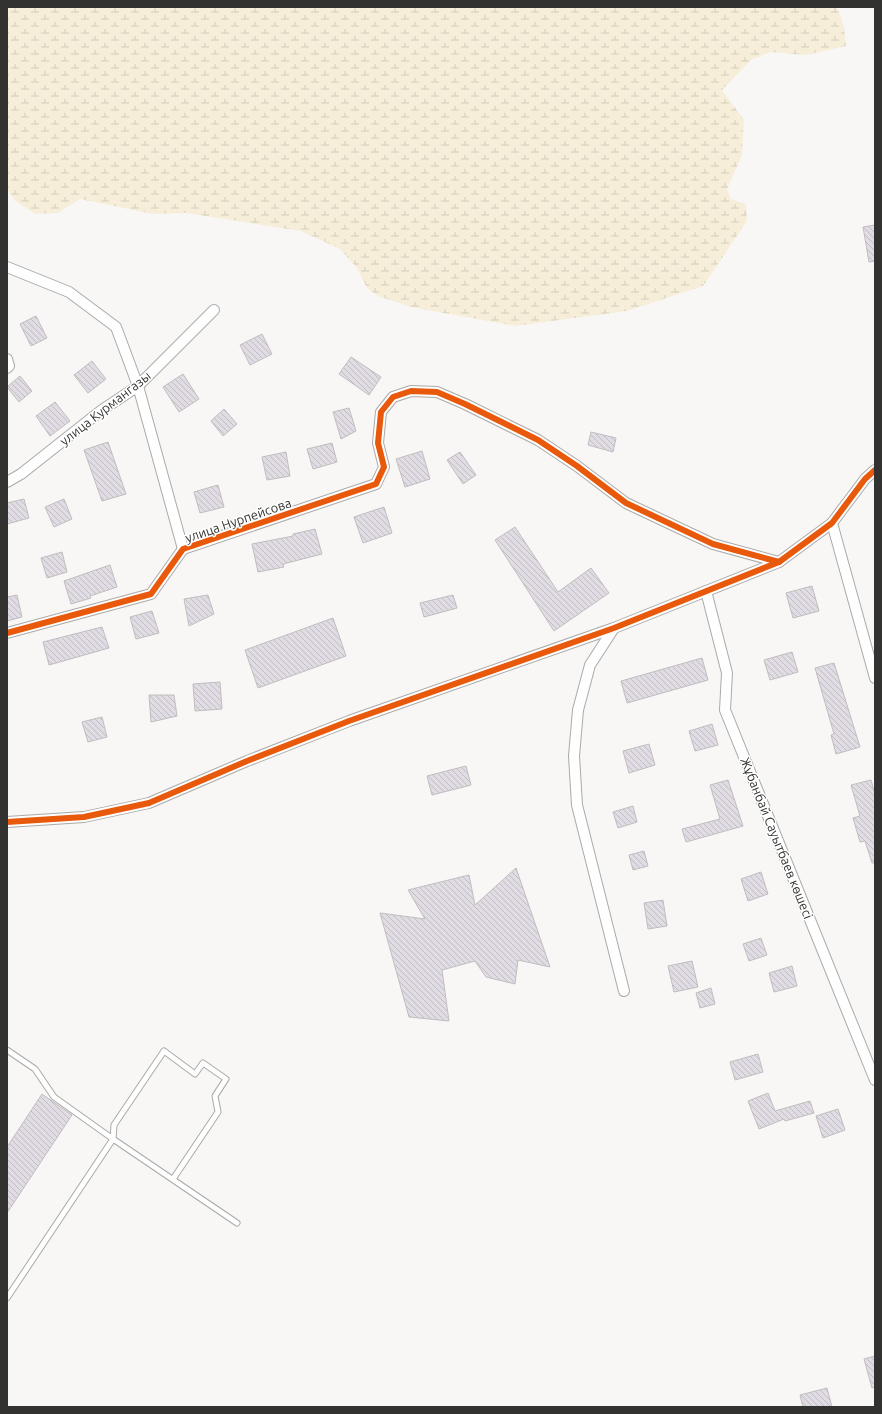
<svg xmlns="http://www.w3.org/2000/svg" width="882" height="1414" font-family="Ubuntu,sans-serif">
  <defs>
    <pattern id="wetland-marsh" width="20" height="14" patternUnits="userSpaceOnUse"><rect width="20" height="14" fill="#f6eed8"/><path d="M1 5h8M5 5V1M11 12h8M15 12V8" fill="none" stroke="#d3cdba"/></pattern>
    <pattern id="building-back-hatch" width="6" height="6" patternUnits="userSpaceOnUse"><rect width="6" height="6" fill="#e1dce3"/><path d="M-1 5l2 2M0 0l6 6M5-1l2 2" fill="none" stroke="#c2bdc3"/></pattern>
  </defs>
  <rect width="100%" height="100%" fill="#f8f7f5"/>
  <!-- wetland -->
  <path fill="url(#wetland-marsh)" d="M7,7h830l7,20 2,19 -40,9 -36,-3 -19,8 -29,30 22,30 -2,35 -15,34 4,10 15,5 1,17 -44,65 -76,25 -112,15 -104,-19 -33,-11 -11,-8 -10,-20 -17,-19 -39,-18 -115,-18 -33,1 -73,-15 -22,14 -22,1 -21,-13 -8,-12z"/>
  <!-- building -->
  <g fill="url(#building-back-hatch)" stroke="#bfbebf">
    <path d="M875,225v36l-6,1 -6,-35z"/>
    <path d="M36,316l11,22 -16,8 -11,-22z"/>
    <path d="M262,334l10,20 -22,11 -10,-20z"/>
    <path d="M351,357l30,20 -12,18 -30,-21z"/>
    <path d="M92,361l14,18 -18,14 -14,-18z"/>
    <path d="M183,374l16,25 -20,13 -16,-25z"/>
    <path d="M20,376l12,15 -13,11 -12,-15z"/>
    <path d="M55,402l15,19 -20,15 -14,-20z"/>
    <path d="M349,408l7,23 -15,8 -8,-27z"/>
    <path d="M224,409l13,15 -14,12 -12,-15z"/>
    <path d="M591,432l25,6 -3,14 -25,-7z"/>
    <path d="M108,442l18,52 -24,7 -18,-51z"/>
    <path d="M332,443l5,19 -24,7 -6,-20z"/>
    <path d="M422,451l8,28 -25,8 -9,-28z"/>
    <path d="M286,452l4,24 -23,4 -5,-23z"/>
    <path d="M460,452l16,23 -13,9 -16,-24z"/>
    <path d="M218,485l6,22 -24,6 -6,-21z"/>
    <path d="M24,499l5,19 -22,6v-21z"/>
    <path d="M64,499l8,20 -18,8 -9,-20z"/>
    <path d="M384,507l8,26 -29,10 -9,-26z"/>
    <path d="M515,527l43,65 33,-24 18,25 -55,38 -59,-91z"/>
    <path d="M315,529l7,25 -39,10 1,3 -26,5 -6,-28 41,-8v-2z"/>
    <path d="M62,552l5,20 -20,6 -6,-20z"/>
    <path d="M110,565l7,22 -27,9 1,2 -20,6 -7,-23z"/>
    <path d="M812,586l7,25 -26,7 -7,-25z"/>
    <path d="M17,595l5,22 -15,4v-24z"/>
    <path d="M208,595l6,19 -25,12 -5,-27z"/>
    <path d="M453,595l4,13 -33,9 -4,-14z"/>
    <path d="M152,611l7,22 -23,6 -6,-22z"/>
    <path d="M333,618l13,38 -88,32 -13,-38z"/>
    <path d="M102,627l7,21 -60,17 -6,-23z"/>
    <path d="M792,652l6,20 -28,8 -6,-20z"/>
    <path d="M702,658l6,22 -81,23 -6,-22z"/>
    <path d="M834,663l26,84 -24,7 -5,-19 3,-1 -19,-66z"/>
    <path d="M220,682l2,27 -27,2 -2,-27z"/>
    <path d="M149,695h25l3,21 -26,6z"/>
    <path d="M102,717l5,20 -19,5 -6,-20z"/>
    <path d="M712,724l6,21 -23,6 -6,-20z"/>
    <path d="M649,744l6,21 -26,8 -6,-22z"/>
    <path d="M466,766l5,19 -39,10 -5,-19z"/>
    <path d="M728,780l15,46 -57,16 -4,-13 38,-10 -10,-34z"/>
    <path d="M871,780l4,14v69h-3l-7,-22 -5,1 -7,-24 7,-2 -9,-31z"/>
    <path d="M633,806l4,16 -19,6 -5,-16z"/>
    <path d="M644,851l4,15 -15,4 -4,-15z"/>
    <path d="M516,868l34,99 -32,-7 -3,24 -29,-7 -11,-16 -33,9 7,51 -40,-4 -29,-104 45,6 -17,-29 61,-15 6,30z"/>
    <path d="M761,872l7,22 -20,7 -7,-22z"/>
    <path d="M663,900l4,26 -19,3 -4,-26z"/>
    <path d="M761,938l6,17 -18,6 -6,-17z"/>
    <path d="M692,961l6,26 -24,5 -6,-26z"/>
    <path d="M792,966l5,20 -23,6 -5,-19z"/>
    <path d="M711,988l4,16 -15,4 -4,-15z"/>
    <path d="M758,1054l5,18 -28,8 -5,-18z"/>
    <path d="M768,1093l7,18 35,-10 4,12 -29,8 -1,-2 -25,10 -11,-28z"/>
    <path d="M42,1094l30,21 -65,98v-66z"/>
    <path d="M838,1109l7,21 -22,8 -7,-22z"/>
    <path d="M875,1356v31l-3,1 -8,-29z"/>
    <path d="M827,1388l5,19h-29l-3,-12z"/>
  </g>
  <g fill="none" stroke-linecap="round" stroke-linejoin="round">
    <!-- service casing -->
    <g stroke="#aaaaa9" stroke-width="7">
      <g id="service">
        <path d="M7,1050l28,19 19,28 59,42 124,84"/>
        <path d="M7,1298l106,-159 1,-14 50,-74 31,23 8,-11 23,16 -11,17 3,16 -45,67"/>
      </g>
    </g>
    <!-- minor casing -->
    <g stroke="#aaaaa9" stroke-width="12">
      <g id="minor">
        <path d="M7,267l62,25 47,35 22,59 45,163"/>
        <path d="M7,359l2,7 -2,2"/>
        <path d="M7,482l14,-8 81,-64 36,-24 76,-76"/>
        <path d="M832,523l43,155"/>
        <path d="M706,591l21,82 -2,37 150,370"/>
        <path d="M614,628l-24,37 -12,45 -4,46 3,49 47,186"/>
        <path d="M7,633l144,-39 32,-45 193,-65 8,-17 -6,-24 3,-31 12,-15 18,-6 26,1 28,12 73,36 39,26 49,37 87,41 66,18"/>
        <path d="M7,822l77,-5 65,-14 98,-42 102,-40 265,-93 165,-66 53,-39 33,-44 10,-9"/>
      </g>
    </g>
    <!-- service -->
    <use href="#service" stroke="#fefefe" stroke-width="5"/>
    <!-- minor -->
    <use href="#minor" stroke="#fefefe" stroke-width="10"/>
    <!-- cycleway casing -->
    <g stroke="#fff" stroke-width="8">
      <g id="cycleway">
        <path d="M7,633l144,-39 32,-45 193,-65 8,-17 -6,-24 3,-31 12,-15 18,-6 26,1 28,12 73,36 39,26 49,37 87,41 66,18"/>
        <path d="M7,822l77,-5 65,-14 98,-42 102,-40 265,-93 165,-66 53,-39 33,-44 10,-9"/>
      </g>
    </g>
    <!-- cycleway -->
    <use href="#cycleway" stroke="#e8590c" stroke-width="6"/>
  </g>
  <g text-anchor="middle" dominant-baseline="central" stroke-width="3" stroke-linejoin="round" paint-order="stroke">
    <!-- street labels -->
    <g font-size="13" fill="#323230" stroke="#fff">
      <text transform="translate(105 408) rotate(-38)">улица Курмангазы</text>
      <text transform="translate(238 520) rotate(-19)">улица Нурпейсова</text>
      <text transform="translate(777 838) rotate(68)">Жұбанбай Сауытбаев көшесі</text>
    </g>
  </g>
  <!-- border -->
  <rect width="882" height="1414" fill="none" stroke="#323230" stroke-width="16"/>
</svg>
